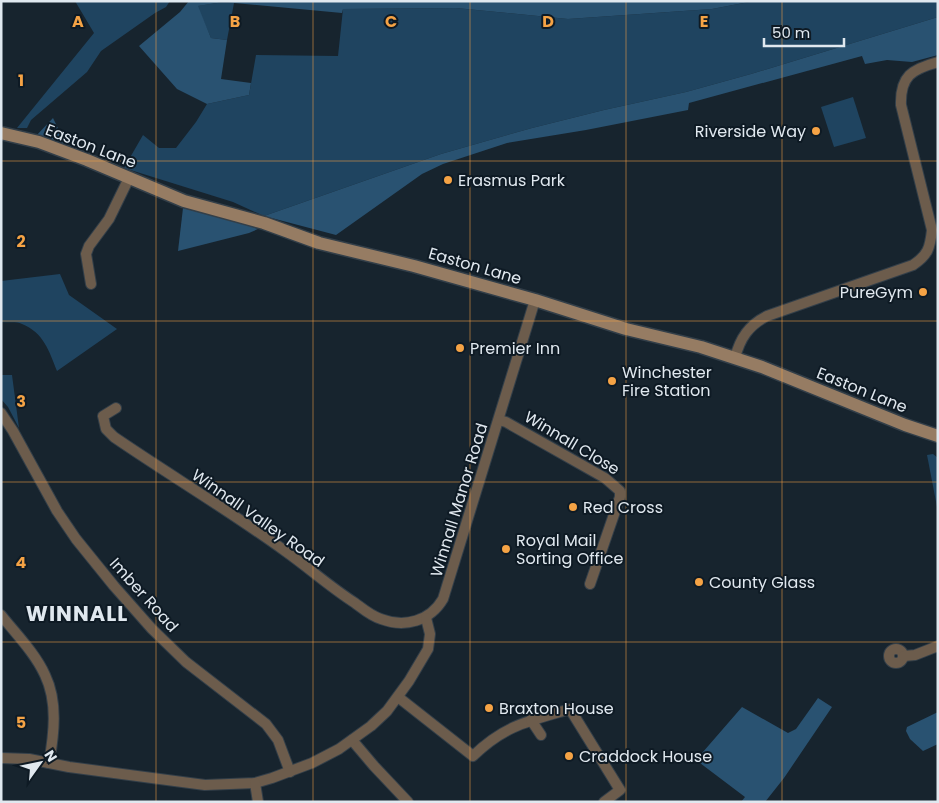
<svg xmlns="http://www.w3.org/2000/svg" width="939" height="803" font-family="Poppins,sans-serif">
  <rect width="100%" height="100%" fill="#17242e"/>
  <!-- green -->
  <g fill="#1f4460">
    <path d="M75,1h95l-4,6 -11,6 -54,38 -14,21 -56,48 -4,8h-10l77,-95z"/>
    <path d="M754,1h184v16l-187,57 -65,18 -82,18 -72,18 -91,26 -177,62 -31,-14 -109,-34 19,-33 16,13h17l20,-26 11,-18 42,-9 7,-40 82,1 5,-47 113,-1 112,11 144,-10z"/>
    <path d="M223,2l11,1 -7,37 -16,-2 -14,-32z"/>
    <path d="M853,97l13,41 -32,9 -13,-40z"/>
    <path d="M60,274l9,21 48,34 -60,42c-8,-20 -13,-38 -35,-47 -6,-3 -15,-1 -21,-2v-41z"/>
    <path d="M1,375h11l7,53 -11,-21 -7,-8z"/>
    <path d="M933,454l5,4v54l-11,-57z"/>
  </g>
  <!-- forest -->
  <g fill="#295271">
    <path d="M189,1h565l-42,8 -144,10 -112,-11 -113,1 -1,4 -119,-11 -25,4 13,32 16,2 -6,39 30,4 -2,12 -42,9 -30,-15 -38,-43 41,-34z"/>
    <path d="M938,17v38l-26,7 -25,-2 -22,4 -3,-8 -173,47 -1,7 -102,20 -79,13 -64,21 -21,10 -86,61 -72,-19 177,-62 91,-26 72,-18 82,-18 65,-18z"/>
    <path d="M53,118l13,27 -31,-8z"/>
    <path d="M183,208l65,17 10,4 -9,4 -71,18z"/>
    <path d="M818,698l14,9 -48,71 -19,24h-24l4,-5 -49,-37 46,-53 46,26 8,-4z"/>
    <path d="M938,712v32l-15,7 -13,-12 -4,-8 1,-4z"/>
  </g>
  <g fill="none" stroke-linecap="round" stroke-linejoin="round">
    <!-- street casing -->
    <g stroke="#333f49" stroke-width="12">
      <g id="street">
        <path d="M91,284l-5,-30 3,-8 20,-27 20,-41"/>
        <path d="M735,358c5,-20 14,-33 32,-42l146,-51c15,-10 17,-17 19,-35l-31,-125c-1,-29 11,-36 37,-43"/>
        <path d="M116,408l-13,8 3,13 8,8c57,39 116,74 171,114 24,17 45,36 70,52 8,6 16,13 26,16 24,9 49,2 62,-20l92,-299"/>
        <path d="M1,413l12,18 44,80 19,28 38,47 38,43 34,33 80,62 12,16 12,32"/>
        <path d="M499,420l7,2 99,56 15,13v6l-30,87"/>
        <path d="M1,615c15,19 34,38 44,60 13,27 9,59 4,88"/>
        <circle cx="896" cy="656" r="7"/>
        <path d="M904,656l11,-1 23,-9"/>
        <path d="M398,697l75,59c32,-31 56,-35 97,-47l50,81 -16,12"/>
        <path d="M531,720l10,15"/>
        <path d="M352,740l22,26 34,36"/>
        <path d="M1,758l28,1 40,8 136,18 50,-2 17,-5 40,-15 27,-14 32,-23 16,-15 22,-30 19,-32 2,-15 -4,-16"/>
        <path d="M255,783l3,19"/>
      </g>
    </g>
    <!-- secondary casing -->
    <g stroke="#333f49" stroke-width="15">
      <path id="secondary" d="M1,133l38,9 48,18 97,41 80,22 55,20 95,23 121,34 91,29 75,18 61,20 143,58 33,11"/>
    </g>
    <!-- street -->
    <use href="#street" stroke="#6c5c4c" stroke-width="10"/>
    <!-- secondary -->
    <use href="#secondary" stroke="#967c63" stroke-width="12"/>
  </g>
  <!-- grid -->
  <path fill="none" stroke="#f5a345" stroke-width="1" stroke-opacity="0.55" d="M156,1v801M313,1v801M470,1v801M626,1v801M782,1v801M1,161h937M1,321h937M1,482h937M1,642h937"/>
  <!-- markers -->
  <g fill="#f5a345" stroke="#0e1a24" stroke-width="2">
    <circle cx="816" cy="131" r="5"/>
    <circle cx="448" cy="180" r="5"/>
    <circle cx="923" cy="292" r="5"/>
    <circle cx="460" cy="348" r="5"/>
    <circle cx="612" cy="381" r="5"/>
    <circle cx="573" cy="507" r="5"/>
    <circle cx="506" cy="549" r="5"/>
    <circle cx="699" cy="582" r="5"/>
    <circle cx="489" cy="708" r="5"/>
    <circle cx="569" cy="756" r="5"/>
  </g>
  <g text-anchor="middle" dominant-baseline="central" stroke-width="4" stroke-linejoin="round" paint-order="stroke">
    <!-- poi labels -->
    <g font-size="16" fill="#e0e8ef" stroke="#0e1a24" text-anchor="start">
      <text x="806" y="131" text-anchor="end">Riverside Way</text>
      <text x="458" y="180">Erasmus Park</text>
      <text x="913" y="292" text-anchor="end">PureGym</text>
      <text x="470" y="348">Premier Inn</text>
      <text x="622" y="372">Winchester<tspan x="622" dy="18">Fire Station</tspan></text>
      <text x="583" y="507">Red Cross</text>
      <text x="516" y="540">Royal Mail<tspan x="516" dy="18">Sorting Office</tspan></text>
      <text x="709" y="582">County Glass</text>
      <text x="499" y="708">Braxton House</text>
      <text x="579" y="756">Craddock House</text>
    </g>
    <!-- street labels -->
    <g font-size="16" fill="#e0e8ef" stroke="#0e1a24">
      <text transform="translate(91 146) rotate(21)">Easton Lane</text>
      <text transform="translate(475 266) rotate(16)">Easton Lane</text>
      <text transform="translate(862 390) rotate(22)">Easton Lane</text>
      <text transform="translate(572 443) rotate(31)">Winnall Close</text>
      <text transform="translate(459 500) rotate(-73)">Winnall Manor Road</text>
      <text transform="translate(258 518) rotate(35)">Winnall Valley Road</text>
      <text transform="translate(144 595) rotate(48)">Imber Road</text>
    </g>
    <!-- district labels -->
    <g font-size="21" font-weight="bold" letter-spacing="1" fill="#e0e8ef" stroke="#0e1a24">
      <text x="77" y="613">WINNALL</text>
    </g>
  </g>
  <g font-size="16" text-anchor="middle" font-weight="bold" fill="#f5a345" stroke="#0e1a24" stroke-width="4" stroke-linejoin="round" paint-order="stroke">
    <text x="78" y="27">A</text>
    <text x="235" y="27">B</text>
    <text x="391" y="27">C</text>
    <text x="548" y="27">D</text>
    <text x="704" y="27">E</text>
    <text x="21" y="86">1</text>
    <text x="21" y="247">2</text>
    <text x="21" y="407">3</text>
    <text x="21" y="568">4</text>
    <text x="21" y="728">5</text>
  </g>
  <!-- border -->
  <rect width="939" height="803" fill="none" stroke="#e0e8ef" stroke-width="5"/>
  <!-- north arrow -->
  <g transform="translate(40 763) rotate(57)" stroke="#0e1a24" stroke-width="4" paint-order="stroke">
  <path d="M0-4L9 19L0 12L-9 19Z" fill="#e0e8ef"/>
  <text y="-8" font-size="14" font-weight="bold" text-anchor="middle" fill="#e0e8ef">N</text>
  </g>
  <!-- scale -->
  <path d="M764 38v8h80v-8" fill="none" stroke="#e0e8ef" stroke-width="2.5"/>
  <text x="772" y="38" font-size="15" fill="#e0e8ef" stroke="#0e1a24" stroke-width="4" paint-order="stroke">50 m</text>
</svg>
